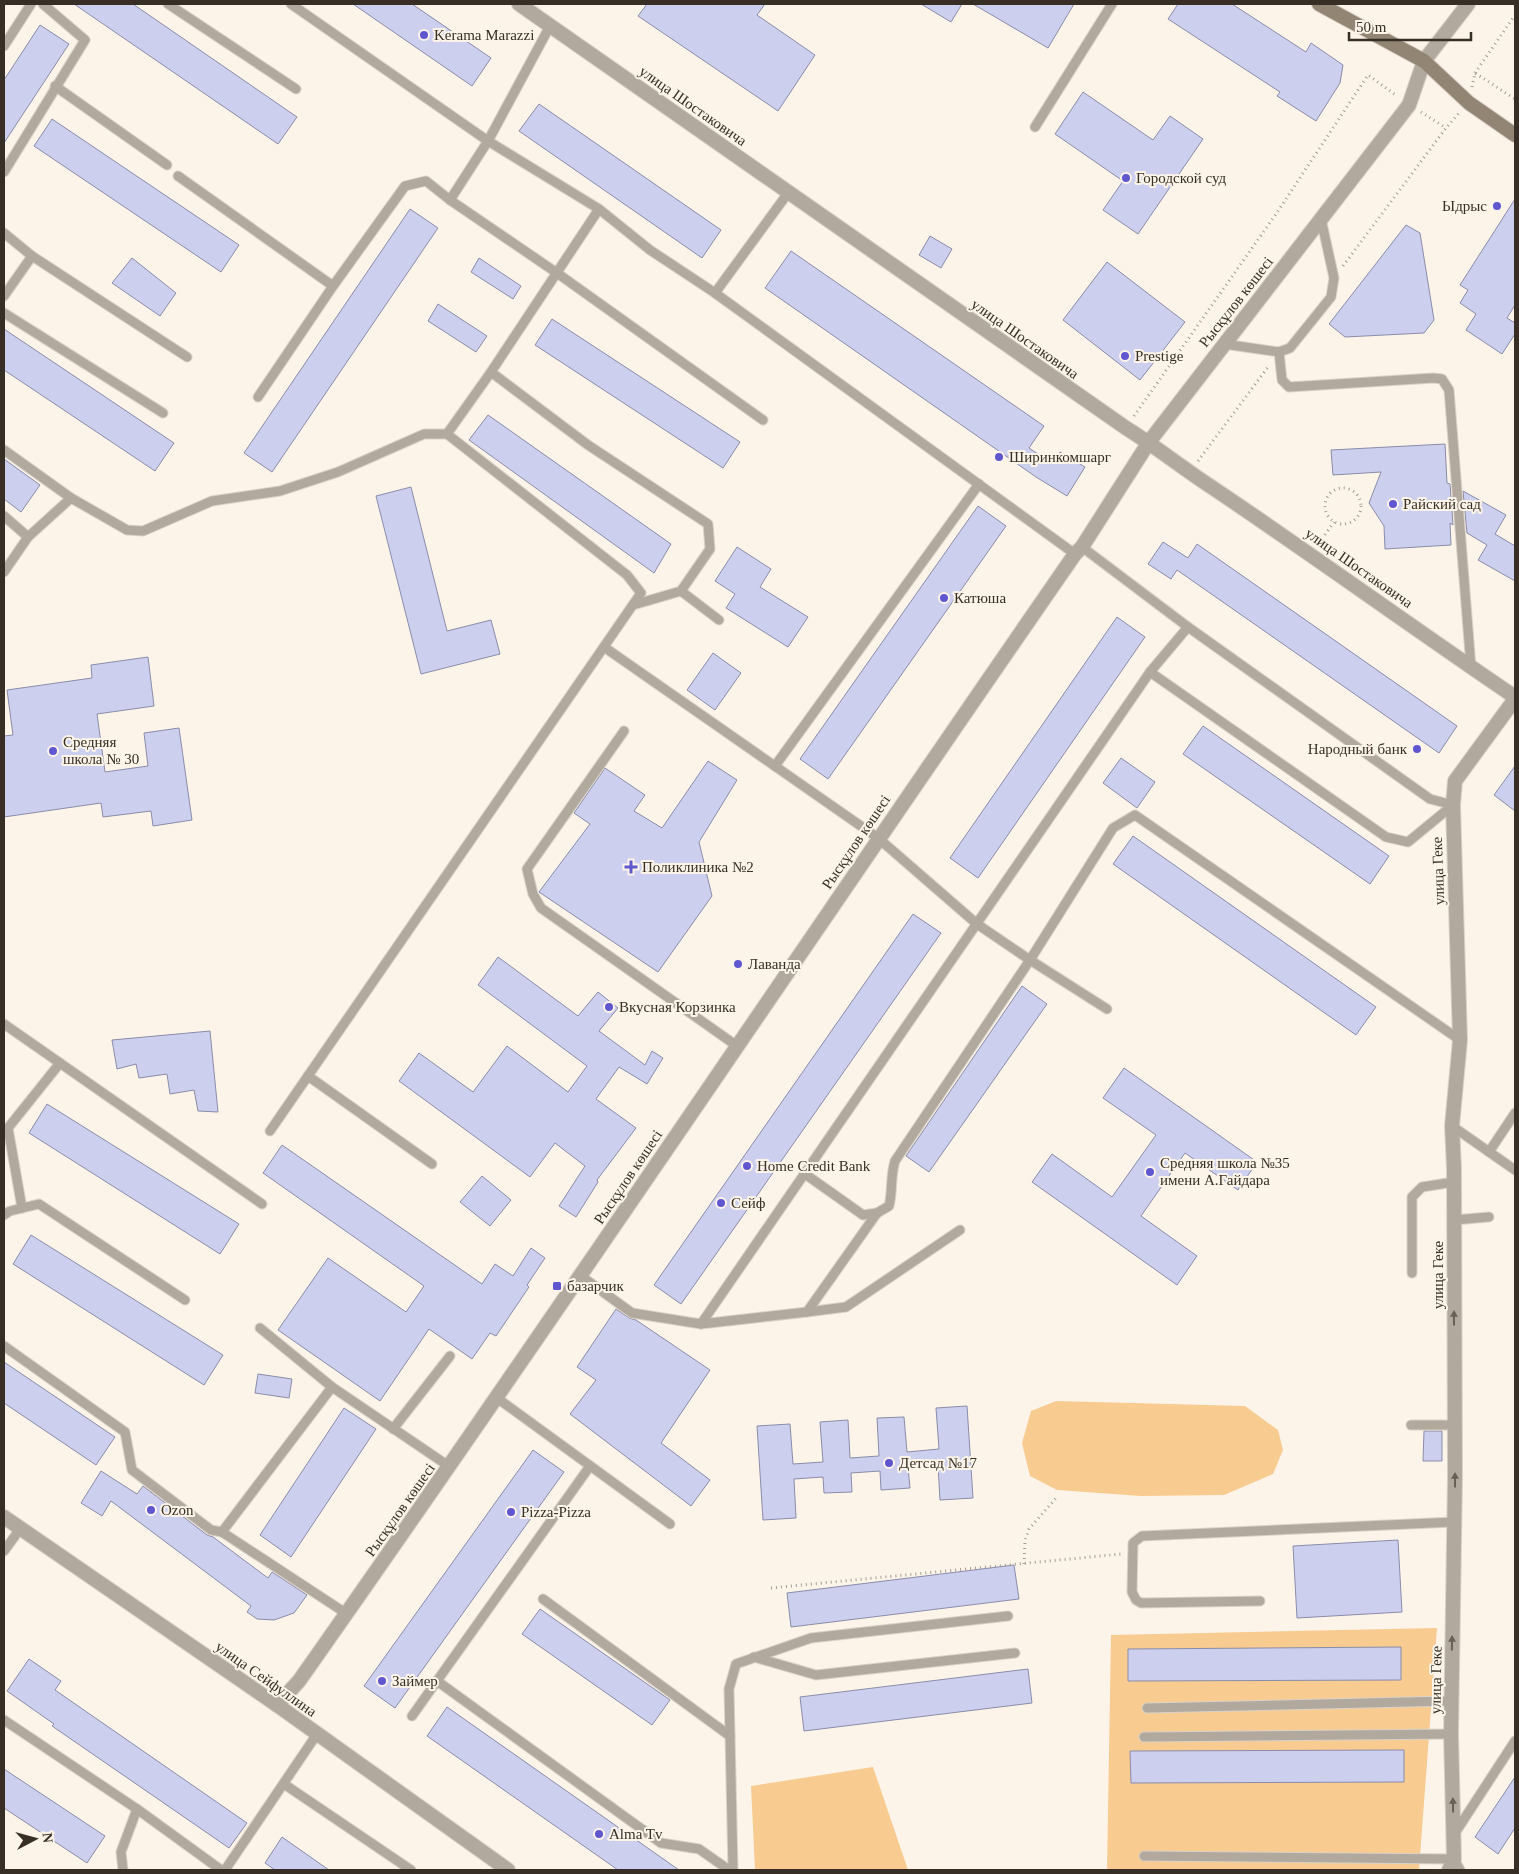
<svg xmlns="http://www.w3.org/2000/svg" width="1519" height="1874" font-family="Georgia,serif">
  <rect width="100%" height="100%" fill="#fcf4e9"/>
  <!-- green -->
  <g fill="#f8cb91">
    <path d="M1056,1401l189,5 33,24 5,20 -10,24 -49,21 -83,1 -84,-6 -27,-14 -8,-33 9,-32z"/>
    <path d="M1437,1628l-18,242h-312l4,-235z"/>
    <path d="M873,1767l35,103h-153l-4,-84z"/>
  </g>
  <!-- building -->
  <g fill="#cccfee" stroke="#8a8ca9">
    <path d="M74,4h59l164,113 -19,27z"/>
    <path d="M353,4h59l79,54 -19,28z"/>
    <path d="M647,4h118l-8,11 58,40 -37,56 -140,-95z"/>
    <path d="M921,4h41l-11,18z"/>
    <path d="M973,4h101l-26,44z"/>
    <path d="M1178,4h54l74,48 5,-9 32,22 -3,18 -24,38 -39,-25 3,-4 -112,-73z"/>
    <path d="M40,25l29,19 -65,99v-63z"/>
    <path d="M1083,92l70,48 17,-24 33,23 -65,95 -35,-24 20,-29 -68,-47z"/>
    <path d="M539,104l182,126 -19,28 -183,-127z"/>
    <path d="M52,119l187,126 -18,27 -187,-126z"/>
    <path d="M1515,199v106l-8,13 8,5v11l-13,20 -36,-24 10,-16 -16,-11 8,-13 -8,-5z"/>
    <path d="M410,209l28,19 -166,244 -28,-19z"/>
    <path d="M1406,225l14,8 14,87 -10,13 -79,4 -16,-13z"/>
    <path d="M930,236l22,13 -11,19 -22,-13z"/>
    <path d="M791,251l253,175 -15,22 24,16 7,-12 25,15 -18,29 -31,-19 -271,-189z"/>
    <path d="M132,258l44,35 -16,23 -48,-33z"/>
    <path d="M479,258l42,28 -8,13 -42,-27z"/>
    <path d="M1107,262l78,60 -45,58 -77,-60z"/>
    <path d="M438,304l49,32 -11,16 -48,-31z"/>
    <path d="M552,319l188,123 -17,26 -188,-123z"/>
    <path d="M4,329l170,114 -19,28 -151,-101z"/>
    <path d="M488,415l183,129 -17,29 -185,-133z"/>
    <path d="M1445,444l2,39 3,1 3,41 -3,-2 1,22 -66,4 -1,-23 -15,-23 12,-31 -48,3 -2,-25z"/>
    <path d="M4,459l36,26 -19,27 -17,-13z"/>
    <path d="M411,487l36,144 44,-11 9,34 -79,20 -45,-178z"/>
    <path d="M1463,491l43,24 -11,19 20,12v35l-37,-21 9,-15 -20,-12z"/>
    <path d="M978,506l28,20 -178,253 -28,-20z"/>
    <path d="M1163,542l25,16 9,-14 260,182 -18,27 -262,-183 -6,9 -23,-15z"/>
    <path d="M737,547l34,22 -11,18 48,30 -20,30 -62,-39 9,-14 -20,-13z"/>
    <path d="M1117,617l28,20 -167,241 -28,-20z"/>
    <path d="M713,653l28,20 -26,37 -28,-20z"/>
    <path d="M148,657l6,49 -57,8 8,58 43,-6 -4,-33 35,-5 13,92 -39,6 -2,-15 -48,6 -2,-14 -97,14v-81l9,-1 -6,-45 85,-12 -1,-13z"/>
    <path d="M1203,726l186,130 -19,28 -187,-130z"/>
    <path d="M1121,758l34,24 -18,26 -34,-25z"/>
    <path d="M708,761l29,19 -38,62 13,54 -54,76 -119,-80 51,-68 -16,-11 31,-45 40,27 -11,16 28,17z"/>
    <path d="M1515,766v45l-21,-16z"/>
    <path d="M1133,836l243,171 -20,28 -243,-171z"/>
    <path d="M913,914l28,19 -260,371 -27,-19z"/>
    <path d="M498,957l80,59 20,-24 20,16 -19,23 46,34 7,-14 11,7 -16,26 -28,-17 -23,32 40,29 -39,52 1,2 -22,35 -17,-11 26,-40 -30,-23 -25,34 -131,-96 20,-28 54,39 34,-46 61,46 19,-26 -109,-81z"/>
    <path d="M1022,986l25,18 -118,168 -23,-16z"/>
    <path d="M210,1031l8,81 -20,-1 -4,-21 -24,4 -3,-20 -28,4 -3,-14 -19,5 -5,-29z"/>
    <path d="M1124,1068l133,94 -19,28 -53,-37 -44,63 56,40 -20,29 -145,-103 20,-28 60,43 44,-62 -53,-37z"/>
    <path d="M47,1104l192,120 -19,30 -191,-121z"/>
    <path d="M282,1145l200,139 13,-20 18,12 18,-28 14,10 -18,27 2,2 -33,49 -6,-3 -18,26 -43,-30 -49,72 -102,-71 50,-72 78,54 18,-26 -161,-113z"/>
    <path d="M482,1176l29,24 -21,26 -30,-24z"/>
    <path d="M31,1235l192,120 -19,30 -191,-121z"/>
    <path d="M616,1309l13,9 7,2 74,50 -49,73 49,37 -19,26 -121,-92 26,-34 -19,-13z"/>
    <path d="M4,1362l111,75 -19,28 -92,-62z"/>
    <path d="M258,1374l34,5 -3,19 -34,-5z"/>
    <path d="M967,1406l6,92 -33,2 -2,-35 -30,2 2,21 -29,2 -1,-19 -29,2 1,19 -28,1 -1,-16 -29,2 2,39 -33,2 -6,-94 33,-2 3,40 30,-2 -3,-40 28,-2 2,38 29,-2 -2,-38 27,-1 3,35 32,-3 -3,-41z"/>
    <path d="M344,1408l32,21 -85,128 -31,-22z"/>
    <path d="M1424,1431h18v30h-19z"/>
    <path d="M533,1450l31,22 -169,236 -31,-22z"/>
    <path d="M101,1471l36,23 6,-8 64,49 6,2 55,41 4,-6 35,23 -13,18 -20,7 -17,-1 -10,-7 4,-6 -140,-105 -9,15 -21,-13z"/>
    <path d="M1398,1540l4,72 -105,6 -4,-72z"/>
    <path d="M1014,1565l5,34 -228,28 -4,-34z"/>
    <path d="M540,1609l130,91 -18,25 -130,-91z"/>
    <path d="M1401,1647v33l-273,1v-32z"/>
    <path d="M29,1659l32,22 -6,9 192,133 -18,25 -177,-122 2,-2 -47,-33z"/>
    <path d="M1028,1669l4,34 -228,28 -4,-34z"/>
    <path d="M447,1707l232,163h-61l-191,-134z"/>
    <path d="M1404,1750v32l-273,1 -1,-32z"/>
    <path d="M4,1769l101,67 -18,27 -83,-55z"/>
    <path d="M1515,1777v51l-17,26 -23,-17z"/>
    <path d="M282,1837l47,33h-54l-10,-7z"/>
  </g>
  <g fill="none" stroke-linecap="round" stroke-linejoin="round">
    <!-- service casing -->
    <g stroke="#d9d1c6" stroke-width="11">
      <g id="service">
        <path d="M168,4l128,85"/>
        <path d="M291,4l197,137 111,68 51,41 65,43 360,261"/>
        <path d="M4,46l27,-42"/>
        <path d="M55,86l112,79"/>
        <path d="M1035,127l77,-123"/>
        <path d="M4,172l81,-132 -42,-36"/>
        <path d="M178,176l155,110"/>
        <path d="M450,200l38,-59 62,-115"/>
        <path d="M4,233l28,23 -28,40"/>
        <path d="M32,256l155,101"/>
        <path d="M715,293l73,-100"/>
        <path d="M4,313l159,100"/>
        <path d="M1224,344l55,8 11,-4 41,-51 3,-19 -13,-59"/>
        <path d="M1279,352l3,28 7,7 144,-9 9,1 7,11 22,277"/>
        <path d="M491,372l97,73 120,79 2,25 -29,42"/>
        <path d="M258,397l75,-111 72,-100 21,-5 24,19 107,73 206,147"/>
        <path d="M447,434l44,-62 108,-163"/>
        <path d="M4,450l67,48"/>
        <path d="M4,516l24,21"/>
        <path d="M1082,547l106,80 242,172 23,6 -45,37 -22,-5 -236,-165"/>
        <path d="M4,572l24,-35 43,-39 56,32 16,1 69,-30 68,-10 58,-19 86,-38h23l180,141 14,18 -371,538"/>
        <path d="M633,605l48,-14 38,29"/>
        <path d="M604,647l274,191 99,86 53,36 77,49"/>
        <path d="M624,731l-97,138 6,25 8,14 196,138"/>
        <path d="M775,766l204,-282"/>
        <path d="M4,1024l258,180"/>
        <path d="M308,1076l124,88"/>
        <path d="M1452,1126l63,44"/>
        <path d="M1489,1152l26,-39"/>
        <path d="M805,1174l58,41 14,-2 12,-7c4,-16 1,-29 6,-45l135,-201 83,-132 22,-13 325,225"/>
        <path d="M22,1208l-14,-80 52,-65"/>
        <path d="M4,1215l6,-4 29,-7 146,96"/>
        <path d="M1454,1220l35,-3"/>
        <path d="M1412,1273v-76l10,-10 32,-5"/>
        <path d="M581,1276l51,37 69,11 106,-12 39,-5 114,-77"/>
        <path d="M807,1312l70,-99"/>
        <path d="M701,1324l449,-652 38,-45"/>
        <path d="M260,1328l72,59"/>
        <path d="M4,1346l121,86 7,38 79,60 11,2 110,-145 118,80"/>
        <path d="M497,1398l173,126"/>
        <path d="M1411,1425h43"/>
        <path d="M393,1429l57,-73"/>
        <path d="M222,1532l125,82"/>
        <path d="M4,1551l11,-15 4,-8"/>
        <path d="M543,1599l187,137"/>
        <path d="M1260,1601l-119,2 -5,-3 -4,-8 1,-49 9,-7 312,-14"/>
        <path d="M754,1657l62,18 199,-22"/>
        <path d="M437,1681l224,162 38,6 30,21"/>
        <path d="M1147,1708l305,-7"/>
        <path d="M412,1716l178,-250"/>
        <path d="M4,1720l133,89 84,61"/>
        <path d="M1144,1737l307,-3"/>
        <path d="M284,1784l127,86"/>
        <path d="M1455,1833l60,-92"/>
        <path d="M1144,1856l310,3 6,11"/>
        <path d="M123,1870l-2,-18 16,-43"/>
        <path d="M225,1870l92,-136"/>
        <path d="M733,1870l-4,-181 7,-25 75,-26 197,-22"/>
      </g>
    </g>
    <!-- minor casing -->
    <g stroke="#d9d1c6" stroke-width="16">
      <path id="minor" d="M1449,1870l5,-11 -3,-125 4,-257 -1,-309 -2,-42 8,-86 -7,-235 2,-24 60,-82"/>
    </g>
    <!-- tertiary casing -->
    <g stroke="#d9d1c6" stroke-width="16">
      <g id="tertiary">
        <path d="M519,4l607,424c29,18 55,39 84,58 103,69 203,142 305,211"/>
        <path d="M4,1517l273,188 231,165"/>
        <path d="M277,1705l22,-24c263,-373 516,-752 776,-1127l7,-7 67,-105 260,-337 15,-44 44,-57"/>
      </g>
    </g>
    <!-- secondary casing -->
    <g stroke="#d9d1c6" stroke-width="16">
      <path id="secondary" d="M1319,4l105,57 45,42 46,32"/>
    </g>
    <!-- path -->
    <g stroke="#a59d92" stroke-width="3" stroke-dasharray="1 4" stroke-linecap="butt">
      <path d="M1475,73l40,-58"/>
      <path d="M1472,87l3,-14 40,26"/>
      <path d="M1421,112l25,16"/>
      <path d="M1343,266l103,-138 14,-16"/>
      <path d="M1134,416l142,-202 92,-139 29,21"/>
      <path d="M1198,461l70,-94"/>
      <circle cx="1343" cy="506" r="18"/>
      <path d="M1319,543l15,-21"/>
      <path d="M1024,1564l1,-24 4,-11 27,-31"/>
      <path d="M771,1588l350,-34"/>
    </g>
    <!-- service -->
    <use href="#service" stroke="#b2a99e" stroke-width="9"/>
    <!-- minor -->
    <use href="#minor" stroke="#b2a99e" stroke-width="14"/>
    <!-- tertiary -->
    <use href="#tertiary" stroke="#b2a99e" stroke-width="14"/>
    <!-- secondary -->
    <use href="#secondary" stroke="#928574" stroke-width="14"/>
  </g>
  <!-- one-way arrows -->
  <defs><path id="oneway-solid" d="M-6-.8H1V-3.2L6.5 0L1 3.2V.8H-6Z" transform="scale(1.25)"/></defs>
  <g fill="#686055">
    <use href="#oneway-solid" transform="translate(1454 1318) rotate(-90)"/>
    <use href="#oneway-solid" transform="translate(1455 1480) rotate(-90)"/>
    <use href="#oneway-solid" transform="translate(1452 1643) rotate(-89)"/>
    <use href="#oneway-solid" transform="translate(1453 1805) rotate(-91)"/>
  </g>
  <!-- markers -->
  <g fill="#5e57cf" stroke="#fcf4e9" stroke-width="2">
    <circle cx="424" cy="35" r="5"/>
    <circle cx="1126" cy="178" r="5"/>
    <circle cx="1497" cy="206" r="5"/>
    <circle cx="1125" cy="356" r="5"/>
    <circle cx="999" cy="457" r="5"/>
    <circle cx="1393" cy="504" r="5"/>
    <circle cx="944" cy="598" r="5"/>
    <circle cx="1417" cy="749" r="5"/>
    <circle cx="53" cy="751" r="5"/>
    <path d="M628.5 859.5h5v5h5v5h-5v5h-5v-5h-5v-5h5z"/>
    <circle cx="738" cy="964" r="5"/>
    <circle cx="609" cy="1007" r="5"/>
    <circle cx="747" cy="1166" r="5"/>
    <circle cx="1150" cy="1172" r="5"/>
    <circle cx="721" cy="1203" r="5"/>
    <rect x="552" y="1281" width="10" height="10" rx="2.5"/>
    <circle cx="889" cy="1463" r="5"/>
    <circle cx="151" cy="1510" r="5"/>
    <circle cx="511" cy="1512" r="5"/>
    <circle cx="382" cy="1681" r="5"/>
    <circle cx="599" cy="1834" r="5"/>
  </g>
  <g text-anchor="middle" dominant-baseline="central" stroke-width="4" stroke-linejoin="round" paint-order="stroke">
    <!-- poi labels -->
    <g font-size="15" fill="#372f25" stroke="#fcf4e9" text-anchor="start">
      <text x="434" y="35">Kerama Marazzi</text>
      <text x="1136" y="178">Городской суд</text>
      <text x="1487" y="206" text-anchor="end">Ыдрыс</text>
      <text x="1135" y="356">Prestige</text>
      <text x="1009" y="457">Ширинкомшарг</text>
      <text x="1403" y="504">Райский сад</text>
      <text x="954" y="598">Катюша</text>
      <text x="63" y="742">Средняя<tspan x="63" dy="17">школа № 30</tspan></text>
      <text x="1407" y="749" text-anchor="end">Народный банк</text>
      <text x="642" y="867">Поликлиника №2</text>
      <text x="748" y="964">Лаванда</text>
      <text x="619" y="1007">Вкусная Корзинка</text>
      <text x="1160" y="1163">Средняя школа №35<tspan x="1160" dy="17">имени А.Гайдара</tspan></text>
      <text x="757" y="1166">Home Credit Bank</text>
      <text x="731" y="1203">Сейф</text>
      <text x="567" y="1286">базарчик</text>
      <text x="899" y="1463">Детсад №17</text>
      <text x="161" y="1510">Ozon</text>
      <text x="521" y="1512">Pizza-Pizza</text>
      <text x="392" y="1681">Займер</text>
      <text x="609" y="1834">Alma Tv</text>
    </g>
    <!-- street labels -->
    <g font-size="15" fill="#372f25" stroke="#fcf4e9">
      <text transform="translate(693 106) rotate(35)">улица Шостаковича</text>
      <text transform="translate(1236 302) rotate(-52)">Рысқұлов көшесі</text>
      <text transform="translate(1025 339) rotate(35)">улица Шостаковича</text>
      <text transform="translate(1359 568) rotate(35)">улица Шостаковича</text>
      <text transform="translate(856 842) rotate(-56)">Рысқұлов көшесі</text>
      <text transform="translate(1438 871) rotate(-92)">улица Геке</text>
      <text transform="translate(628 1177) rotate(-56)">Рысқұлов көшесі</text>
      <text transform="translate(1438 1275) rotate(-90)">улица Геке</text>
      <text transform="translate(400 1510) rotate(-55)">Рысқұлов көшесі</text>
      <text transform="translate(266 1679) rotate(35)">улица Сейфуллина</text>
      <text transform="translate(1436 1680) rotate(-89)">улица Геке</text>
    </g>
  </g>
  <!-- border -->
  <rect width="1519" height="1874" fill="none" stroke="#372f25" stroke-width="10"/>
  <!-- north arrow -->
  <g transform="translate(35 1839) rotate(84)" stroke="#fcf4e9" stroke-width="4" paint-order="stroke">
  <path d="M0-4L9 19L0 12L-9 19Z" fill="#372f25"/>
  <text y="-8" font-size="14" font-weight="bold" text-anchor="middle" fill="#372f25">N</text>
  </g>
  <!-- scale -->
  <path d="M1349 32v8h122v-8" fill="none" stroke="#372f25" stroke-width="2.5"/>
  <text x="1356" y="32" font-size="15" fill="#372f25" stroke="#fcf4e9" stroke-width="4" paint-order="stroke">50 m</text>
</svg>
